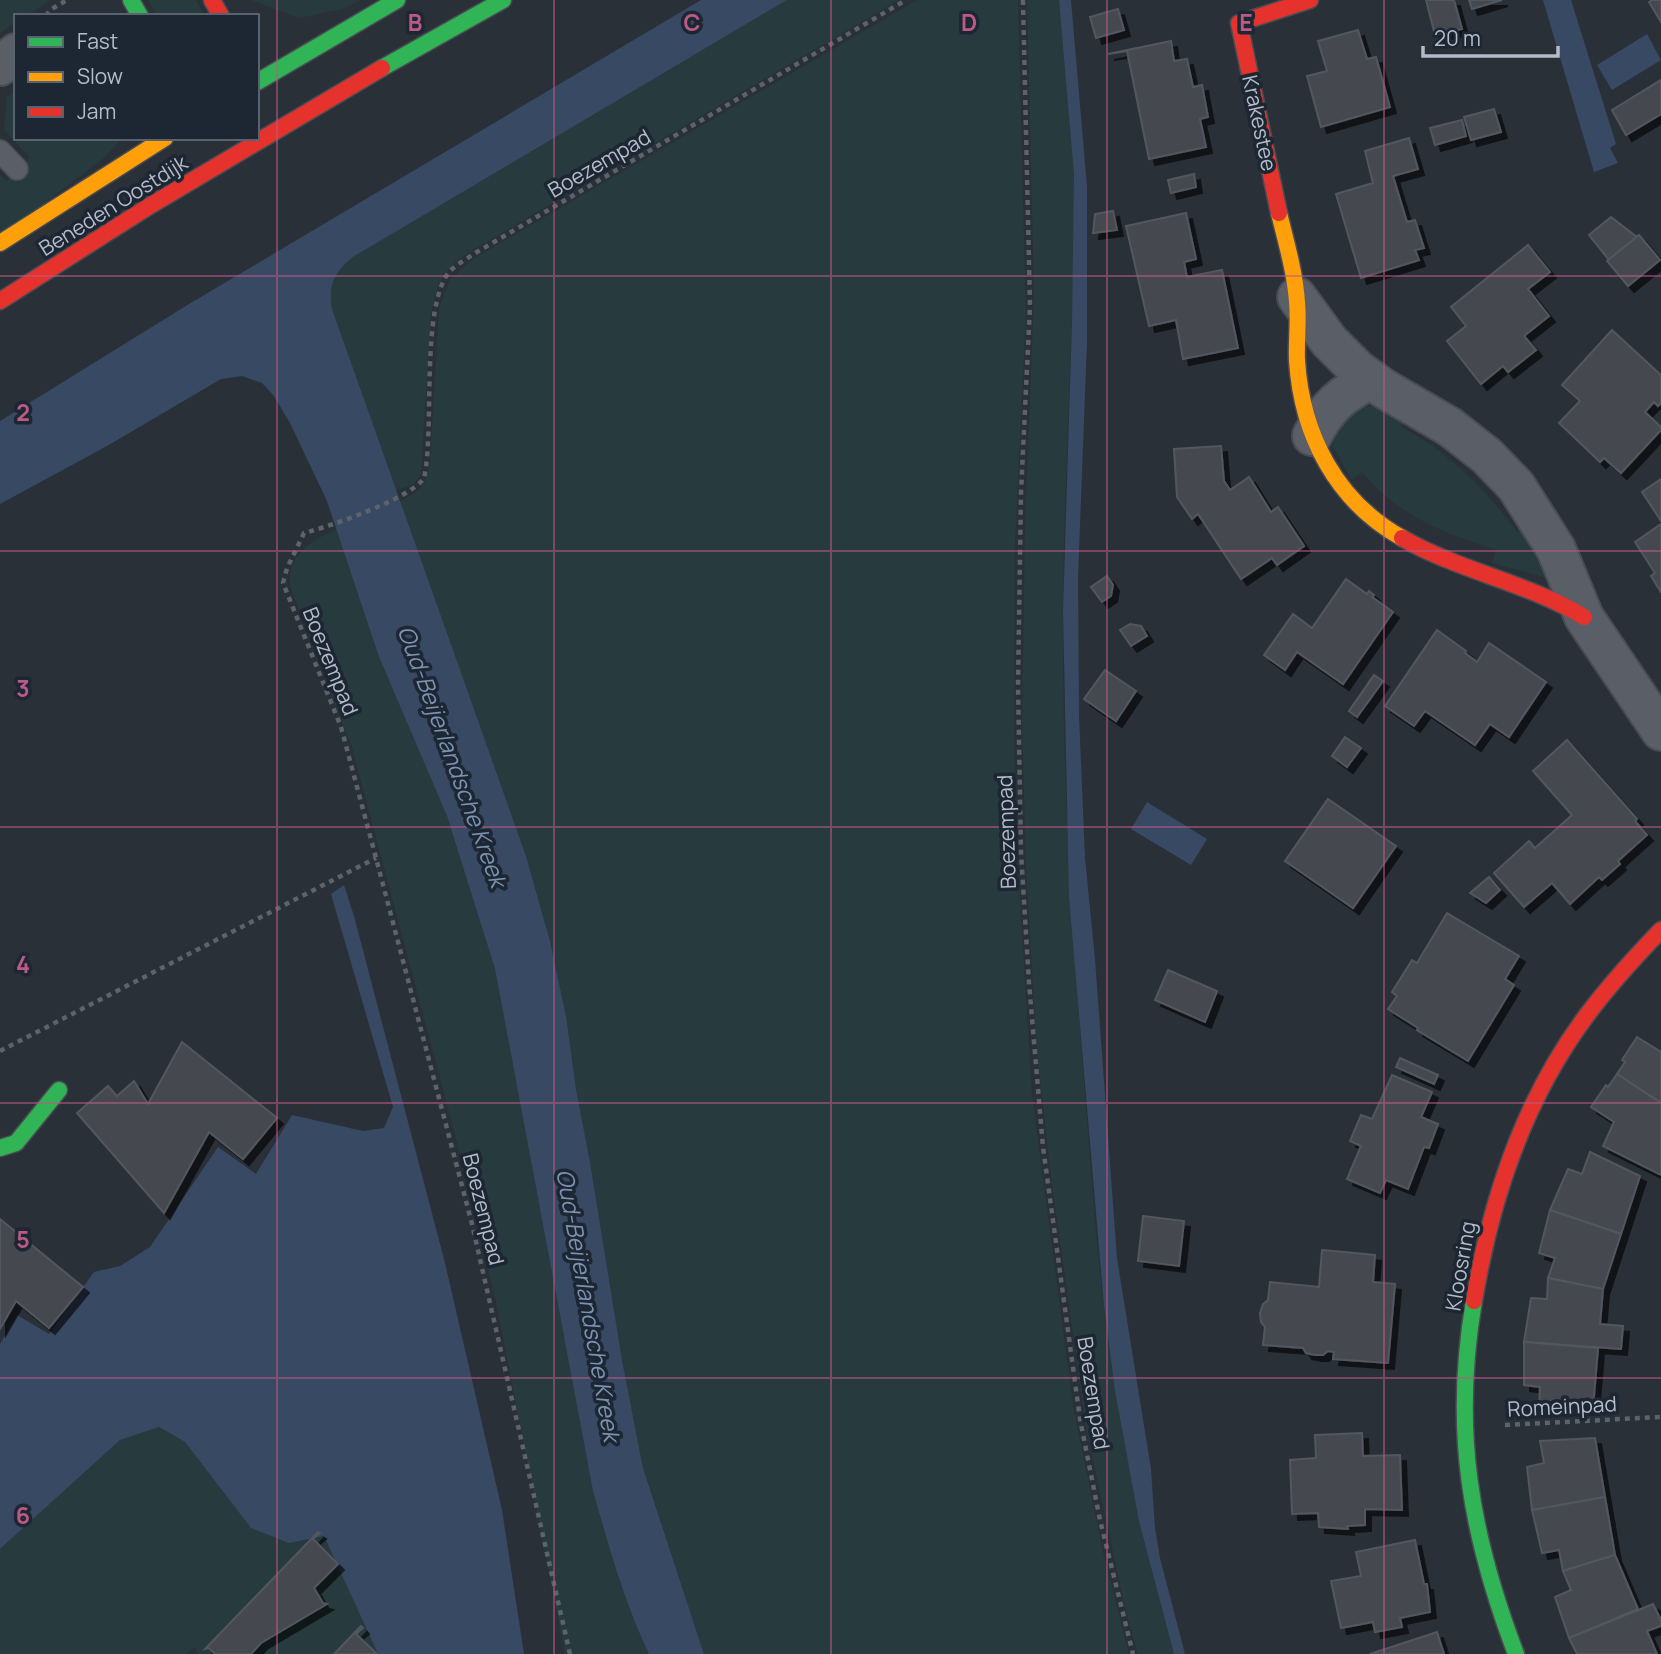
<svg xmlns="http://www.w3.org/2000/svg" width="1661" height="1654" font-family="Manrope,sans-serif">
  <defs>
    <filter id="shadow"><feDropShadow dx="6" dy="6" stdDeviation="0" flood-color="#0009"/></filter>
  </defs>
  <rect width="100%" height="100%" fill="#2a3038"/>
  <!-- green -->
  <g fill="#273a3e">
    <path d="M0,0h50l-24,16h-10v6l-16,11z"/>
    <path d="M147,0h49l9,16h-48z"/>
    <path d="M251,0h110l-18,9 -44,9z"/>
    <path d="M787,0h112l-404,237c-40,24 -56,29 -64,78l-10,159 -7,10 -19,7 -63,-182c-4,-24 2,-37 21,-52z"/>
    <path d="M917,0h101l8,315 -11,229 -1,188 2,101 16,262 41,310 29,143 27,106h-425l-61,-186 -21,-108 -32,-198 -14,-73 -10,-73 -16,-75 -24,-85 -127,-354c22,-12 27,-15 31,-40l9,-154 11,-28 23,-21z"/>
    <path d="M1027,0h32c5,58 14,117 15,175 1,145 -10,290 -11,435 -1,154 8,305 20,459 9,108 15,217 33,324 14,89 35,174 58,261h-36l-12,-42 -40,-184 -35,-251 -14,-125 -11,-182 -4,-149 3,-197 9,-230z"/>
    <path d="M16,90v48h106l-18,20 -104,79v-62l7,6 23,-24 -26,-27 3,-33z"/>
    <path d="M1375,405l31,10 -5,12c48,25 85,62 116,105l11,-6 30,55 -66,-18 4,-14c-52,-14 -99,-35 -134,-77l-10,8 -19,-33 1,-15 19,-23z"/>
    <path d="M337,529l42,128 68,159 48,153 98,522c16,56 31,111 56,163h-84l-69,-352 -42,-171 -102,-384 -61,-158c-7,-33 21,-49 46,-60z"/>
    <path d="M158,1427l27,15 66,86 38,15 35,-7 54,118h-180l-3,-7 -9,7h-186v-105l120,-109z"/>
  </g>
  <!-- water -->
  <g fill="#384963">
    <path d="M701,0h86l-434,257c-19,15 -25,28 -21,52l194,547 24,85 16,75 10,73 14,73 32,198 21,108 61,186h-55c-25,-52 -40,-107 -56,-163l-98,-522 -48,-153 -68,-159 -52,-156 -37,-78 -16,-27 -12,-13 -20,-7 -21,3 -114,67 -107,58v-83l189,-117z"/>
    <path d="M1059,0h12l16,187v155l-9,235 1,138 6,143 10,101 22,299 34,211 4,59 5,30 25,96h-11l-35,-133 -24,-130 -11,-85 -35,-409 -6,-286 9,-290 2,-147z"/>
    <path d="M1543,0h28l45,144 -6,4 8,15 -24,9z"/>
    <path d="M1647,34l14,26 -49,30 -15,-25z"/>
    <path d="M1147,802l60,37 -16,26 -60,-36z"/>
    <path d="M344,885l10,31 91,347 57,247 22,144h-146l-54,-118 -35,7 -38,-15 -66,-86 -26,-15 -39,13 -120,109v-205l17,-29 32,19 45,-62 26,-6 30,-19 68,-100 38,27 36,-59 71,16 21,-3 9,-21 -62,-213z"/>
  </g>
  <!-- building -->
  <g fill="#444950" stroke="#52575f" stroke-width="2" filter="url(#shadow)">
    <path d="M1426,0h28l8,29 -27,6z"/>
    <path d="M1469,0h33l-30,9z"/>
    <path d="M1652,0h9v22l-12,-20z"/>
    <path d="M1118,9l6,21 -28,8 -6,-21z"/>
    <path d="M1358,30l9,29 9,-2 14,50 -69,20 -14,-51 20,-5 -9,-30z"/>
    <path d="M1171,41l3,20 13,-2 6,28 9,-2 6,32 -8,2 6,28 -57,12 -22,-108 -19,3z"/>
    <path d="M1661,80v34l-35,21 -14,-25z"/>
    <path d="M1494,109l7,23 -30,8 -7,-23z"/>
    <path d="M1462,120l4,16 -31,9 -5,-17z"/>
    <path d="M1409,138l9,31 -25,7 14,46 8,-2 9,28 -9,2 4,10 -58,18 -25,-84 37,-11 -8,-32z"/>
    <path d="M1194,174l2,13 -25,6 -3,-13z"/>
    <path d="M1113,211l4,19 -24,3 2,-19z"/>
    <path d="M1186,213l10,46 -12,3 3,15 35,-7 16,78 -55,11 -7,-39 -27,6 -23,-100z"/>
    <path d="M1611,217l26,20 -28,23 -20,-25z"/>
    <path d="M1639,235l21,25 -32,26 -21,-25z"/>
    <path d="M1528,245l22,27 -22,17 21,27 -25,20 12,14 -28,22 -5,-6 -22,18 -34,-43 19,-15 -15,-19z"/>
    <path d="M1612,330l49,45v28l-3,3 -4,-4 -9,10 16,15v3l-40,43 -17,-15 -4,4 -41,-39 21,-22 -18,-16z"/>
    <path d="M1221,446l3,35 6,9 19,-13 22,35 7,-5 26,39 -27,19 -5,-7 -31,21 -43,-65 -6,5 -15,-22 -3,-48z"/>
    <path d="M1661,479v42l-19,-29z"/>
    <path d="M1661,524v68l-10,-16 4,-3 -20,-31z"/>
    <path d="M1107,576l6,9 -2,11 -9,6 -11,-15z"/>
    <path d="M1346,579l21,15 2,-3 5,4 -2,2 21,15 -50,72 -46,-32 -12,18 -21,-15 29,-41 19,14z"/>
    <path d="M1130,624l11,2 6,10 -16,10 -11,-16z"/>
    <path d="M1437,630l29,21 -1,2 12,9 12,-19 57,39 -37,55 -19,-13 -15,21 -50,-34 -11,15 -29,-20z"/>
    <path d="M1105,670l31,21 -20,30 -32,-22z"/>
    <path d="M1374,675l9,6 -26,36 -8,-6z"/>
    <path d="M1345,737l16,11 -14,19 -15,-11z"/>
    <path d="M1567,740l70,79 -2,2 12,14 -29,26 2,3 -18,16 -3,-3 -29,27 -18,-21 -28,24 -30,-34 35,-32 6,7 37,-33 -39,-44z"/>
    <path d="M1328,799l68,47 -43,62 -68,-47z"/>
    <path d="M1489,877l11,13 -14,13 -16,-10z"/>
    <path d="M1447,913l72,43 -14,23 9,6 -46,76 -51,-31 1,-2 -30,-19 9,-13 -5,-4 20,-32 5,3z"/>
    <path d="M1168,970l49,21 -12,31 -50,-22z"/>
    <path d="M1637,1037l24,15v51l-44,-29 8,-12 -3,-2z"/>
    <path d="M182,1042l95,76 -34,41 -34,-27 -45,81 -87,-100 31,-27 9,10 17,-15 14,23z"/>
    <path d="M1400,1058l38,17 -4,9 -38,-17z"/>
    <path d="M1617,1074l44,29v72l-58,-29 11,-24 -23,-15 15,-22 2,2z"/>
    <path d="M1392,1075l40,17 -11,25 17,7 -9,24 -5,-1 -16,42 -22,-9 -6,13 -33,-14 14,-33 -11,-5 11,-26 11,4z"/>
    <path d="M1590,1152l50,24 -19,58 -71,-24 18,-41 14,5z"/>
    <path d="M1550,1210l71,24 -18,55 -55,-11 7,-20 -16,-5z"/>
    <path d="M1143,1216l41,5 -5,45 -41,-5z"/>
    <path d="M0,1219l83,68 -34,41 -33,-27 -16,28z"/>
    <path d="M1322,1250l53,5 -2,27 22,2 -7,79 -55,-4 1,-7 -6,-1 -5,4h-8l-9,-2 -3,-5 -40,-3 2,-18 -4,-5 -1,-9 3,-9 5,-4 2,-18 49,5z"/>
    <path d="M1548,1278l55,11 -3,35 23,2 -2,23 -97,-7 7,-44 16,1z"/>
    <path d="M1524,1342l74,6 -5,60 -54,2 1,-23 -16,-2z"/>
    <path d="M1362,1433l1,23 37,-1 2,55 -37,-1v16l-18,1 1,3 -29,-2 -1,-14 -26,1 -2,-54 26,-2 -1,-23z"/>
    <path d="M1595,1438l10,59 -73,13 -5,-43 17,-4 -4,-22z"/>
    <path d="M1605,1497l10,58 -52,16 -4,-21 -17,3 -10,-43z"/>
    <path d="M318,1532l2,1 -7,6 25,25 -24,24 9,15 4,1 -66,39 -10,11h-36l-6,-6 -4,1z"/>
    <path d="M1415,1540l9,44h3l3,28 -30,6 2,9 -27,5 -2,-10 -32,6 -10,-47 30,-5 -5,-24z"/>
    <path d="M1615,1555l23,54 -69,29 -14,-41 16,-7 -8,-19z"/>
    <path d="M1653,1604l8,16v6l-14,5 10,23h-80l-8,-16z"/>
    <path d="M361,1626l2,2 -7,6 21,20h-43z"/>
    <path d="M1437,1632l7,22h-74z"/>
  </g>
  <g fill="none" stroke-linecap="round" stroke-linejoin="round">
    <!-- lane casing -->
    <g stroke="#484c53" stroke-width="24">
      <path id="lane" d="M0,151l17,18"/>
    </g>
    <!-- street casing -->
    <g stroke="#484c53" stroke-width="42">
      <g id="street">
        <path d="M0,66l16,-13"/>
        <path d="M1297,297l32,44 29,29 25,18 67,39 37,29 29,30 40,63 28,68 77,114"/>
        <path d="M1312,436c14,-28 30,-43 59,-56"/>
      </g>
    </g>
    <!-- fast casing -->
    <g stroke="#484c53" stroke-width="19">
      <g id="fast">
        <path d="M131,0l9,16"/>
        <path d="M382,68l121,-68"/>
        <path d="M257,82l140,-82"/>
        <path d="M0,1148l16,-5 43,-53"/>
        <path d="M1474,1301c-22,128 -4,232 42,353"/>
      </g>
    </g>
    <!-- slow casing -->
    <g stroke="#484c53" stroke-width="19">
      <g id="slow">
        <path d="M1279,213c7,29 16,59 18,89 2,20 -1,40 0,59 5,74 39,140 105,177"/>
        <path d="M0,243l165,-105"/>
      </g>
    </g>
    <!-- jam casing -->
    <g stroke="#484c53" stroke-width="19">
      <g id="jam">
        <path d="M212,0l9,16"/>
        <path d="M1279,213l-40,-190 71,-23"/>
        <path d="M0,301l151,-96 231,-137"/>
        <path d="M1402,538c57,33 124,44 182,79"/>
        <path d="M1474,1301c17,-103 50,-202 113,-286 23,-31 48,-58 74,-85"/>
      </g>
    </g>
    <!-- path -->
    <g stroke="#5d636a" stroke-width="4.5" stroke-dasharray="5 5" stroke-linecap="butt">
      <path d="M1023,0l7,306 -9,187 -3,192 3,167 8,131 14,164 37,272 20,101 33,134"/>
      <path d="M46,16l4,-6 17,-10"/>
      <path d="M0,1051l376,-193"/>
      <path d="M1505,1425l156,-8"/>
      <path d="M570,1654l-98,-430 -96,-366 -35,-131 -58,-144 4,-15 17,-35c24,-6 108,-35 120,-55 11,-48 -4,-173 26,-207 7,-7 18,-13 27,-19l429,-252"/>
    </g>
    <!-- lane -->
    <use href="#lane" stroke="#5a5e66" stroke-width="21"/>
    <!-- street -->
    <use href="#street" stroke="#5a5e66" stroke-width="38"/>
    <!-- fast -->
    <use href="#fast" stroke="#30b455" stroke-width="16"/>
    <!-- slow -->
    <use href="#slow" stroke="#ff9f0a" stroke-width="16"/>
    <!-- jam -->
    <use href="#jam" stroke="#e5322d" stroke-width="16"/>
  </g>
  <!-- grid -->
  <path fill="none" stroke="#bc5a87" stroke-width="2" stroke-opacity="0.55" d="M277,0v1654M554,0v1654M831,0v1654M1107,0v1654M1384,0v1654M0,276h1661M0,551h1661M0,827h1661M0,1103h1661M0,1378h1661"/>
  <g text-anchor="middle" dominant-baseline="central" stroke-width="7" stroke-linejoin="round" paint-order="stroke">
    <!-- street labels -->
    <g font-size="21" fill="#b4bcc9" stroke="#1d2633">
      <text transform="translate(1260 123) rotate(78)">Krakestee</text>
      <text transform="translate(599 163) rotate(-30)">Boezempad</text>
      <text transform="translate(113 205) rotate(-32)">Beneden Oostdijk</text>
      <text transform="translate(331 661) rotate(68)">Boezempad</text>
      <text transform="translate(1006 832) rotate(-92)">Boezempad</text>
      <text transform="translate(484 1209) rotate(76)">Boezempad</text>
      <text transform="translate(1460 1266) rotate(-80)">Kloosring</text>
      <text transform="translate(1094 1393) rotate(81)">Boezempad</text>
      <text transform="translate(1562 1406) rotate(-3)">Romeinpad</text>
    </g>
    <!-- water labels -->
    <g font-size="23" font-style="italic" fill="#7c92b1" stroke="#1d2633">
      <text transform="translate(453 756) rotate(70)">Oud-Beijerlandsche Kreek</text>
      <text transform="translate(589 1305) rotate(80)">Oud-Beijerlandsche Kreek</text>
    </g>
  </g>
  <g font-size="23" text-anchor="middle" font-weight="bold" fill="#bc5a87" stroke="#1d2633" stroke-width="7" stroke-linejoin="round" paint-order="stroke">
    <text x="415" y="31">B</text>
    <text x="692" y="31">C</text>
    <text x="969" y="31">D</text>
    <text x="1246" y="31">E</text>
    <text x="23" y="421">2</text>
    <text x="23" y="697">3</text>
    <text x="23" y="973">4</text>
    <text x="23" y="1248">5</text>
    <text x="23" y="1524">6</text>
  </g>
  <!-- legend -->
  <rect x="14" y="14" width="245" height="126" fill="#1d2633" stroke="#59626f" stroke-width="2"/>
  <rect x="28" y="37" width="35" height="10" fill="#30b455" stroke="#59626f" stroke-width="2"/>
  <text x="77" y="49" font-size="21" fill="#b4bcc9">Fast</text>
  <rect x="28" y="72" width="35" height="10" fill="#ff9f0a" stroke="#59626f" stroke-width="2"/>
  <text x="77" y="84" font-size="21" fill="#b4bcc9">Slow</text>
  <rect x="28" y="107" width="35" height="10" fill="#e5322d" stroke="#59626f" stroke-width="2"/>
  <text x="77" y="119" font-size="21" fill="#b4bcc9">Jam</text>
  <!-- scale -->
  <path d="M1423 46v10h135v-10" fill="none" stroke="#b4bcc9" stroke-width="3.5"/>
  <text x="1434" y="46" font-size="21" fill="#b4bcc9" stroke="#1d2633" stroke-width="5" paint-order="stroke">20 m</text>
</svg>
